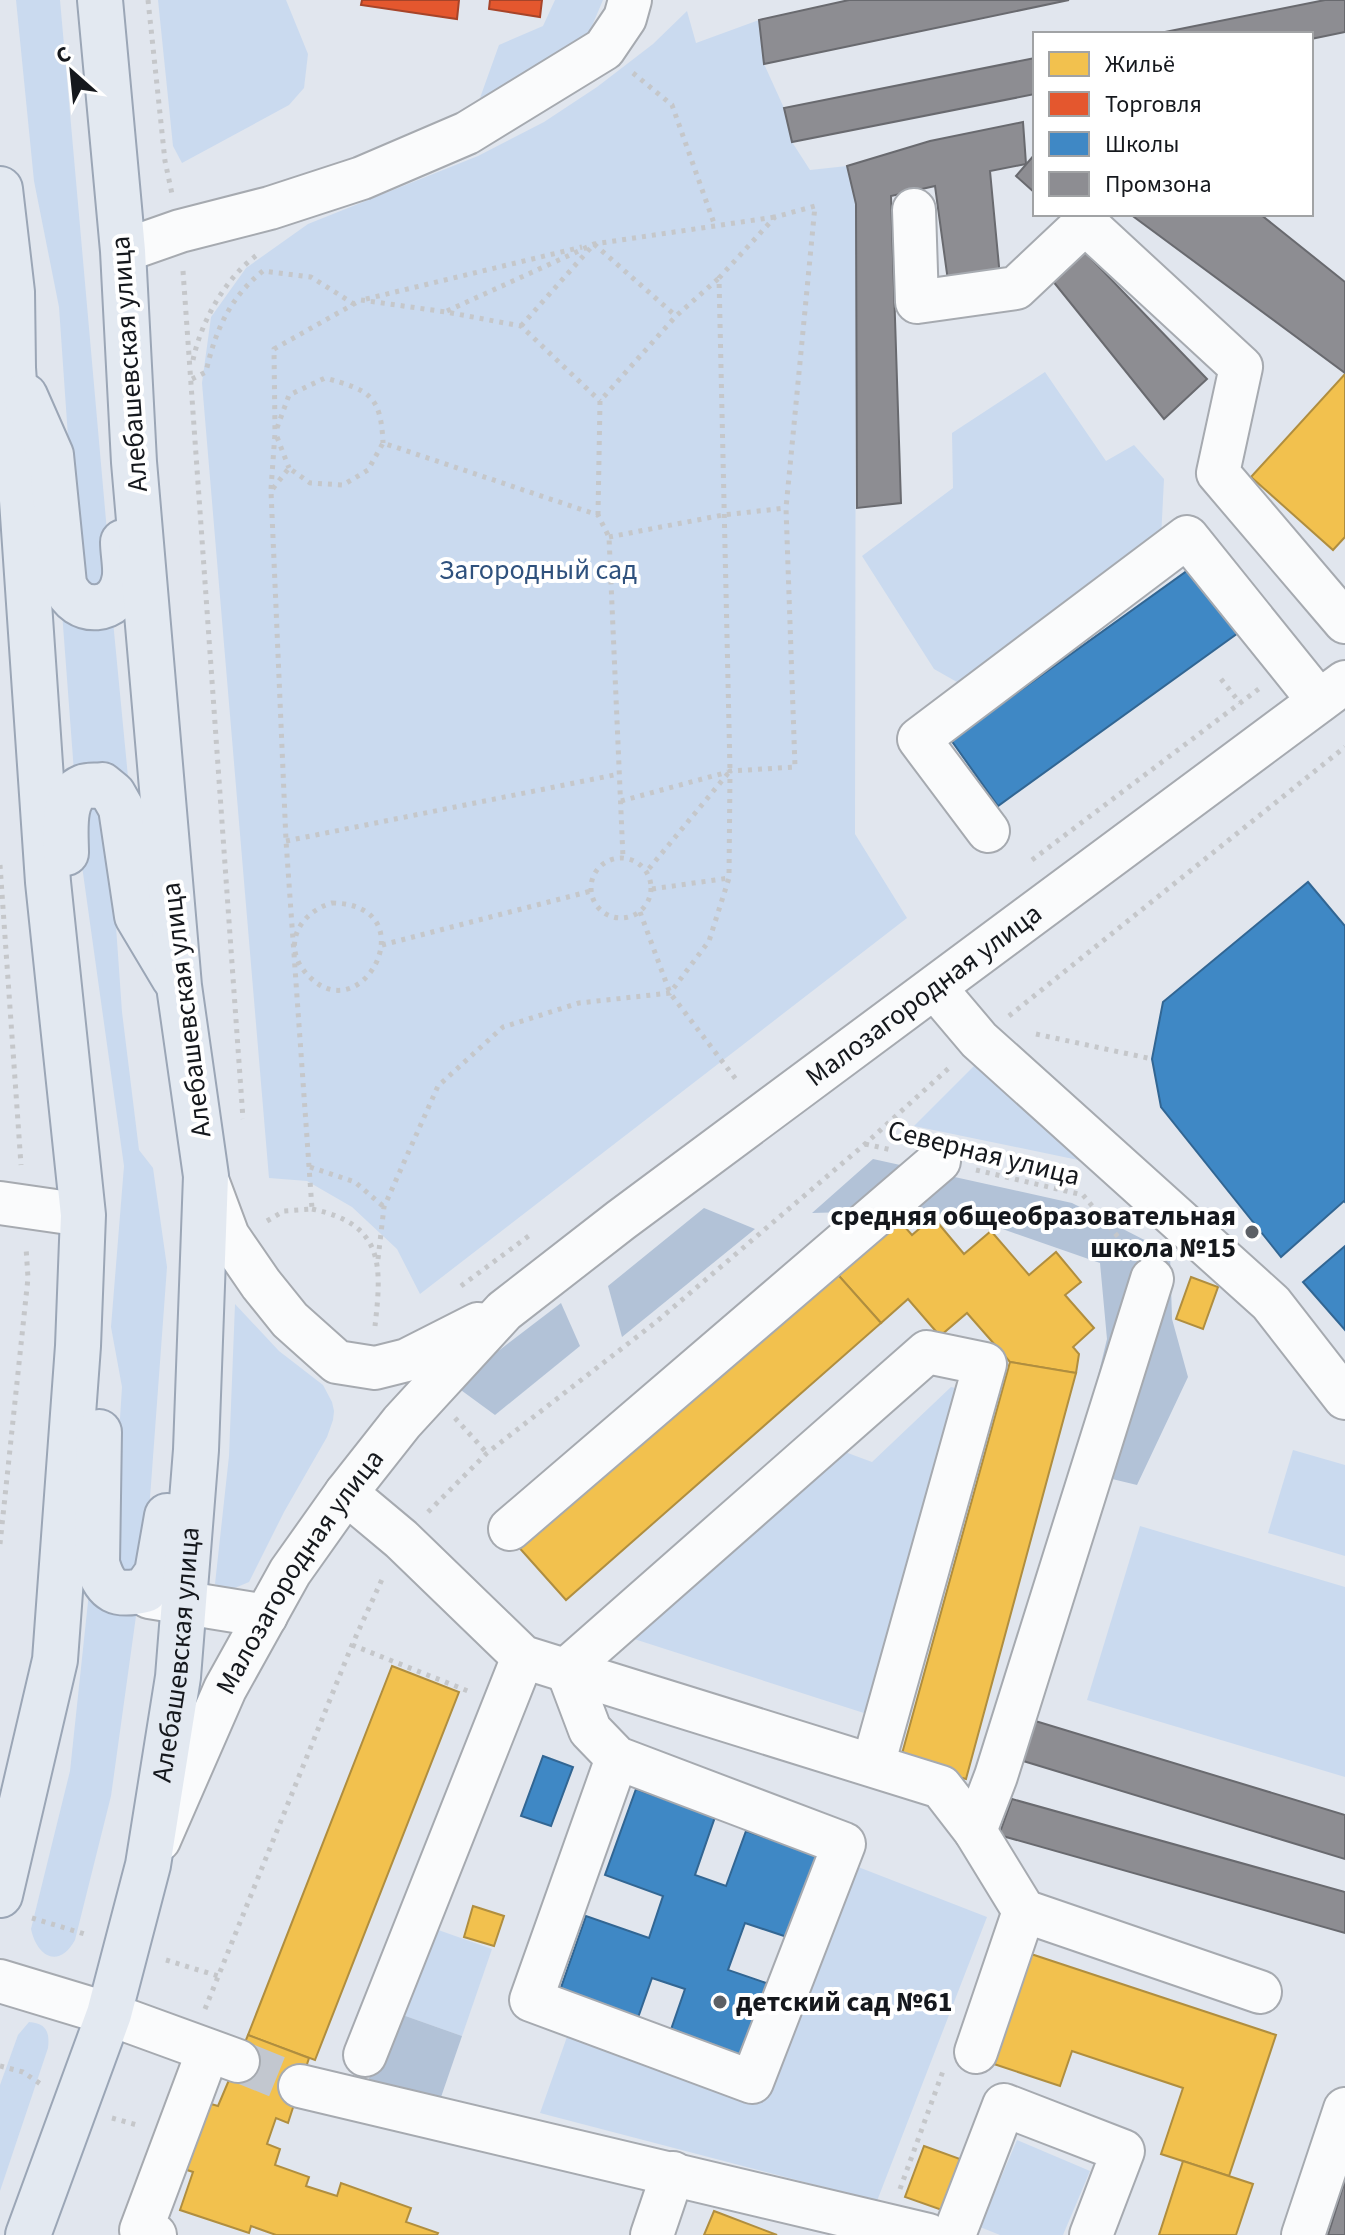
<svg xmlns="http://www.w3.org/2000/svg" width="1345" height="2235" font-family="'Source Sans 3',sans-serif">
  <rect width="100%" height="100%" fill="#e1e6ee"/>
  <!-- green -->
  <g fill="#cadaef">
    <path d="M16,0h44l51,577 -10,14 -23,-10 -19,-274 -25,-126z"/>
    <path d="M158,0h128l22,54 -4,34 -15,17 -107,58 -9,-17z"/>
    <path d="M555,0h48l-14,33 -21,24 -88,41 19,-53 44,-19z"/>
    <path d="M687,11l9,32 63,-23 5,44 20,44 8,34 18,28 37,-4 9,38 -1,630 52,84 -487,376 -23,-45 -45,-42 -45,-26 -38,-3 -67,-795 9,-66 35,-49 62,-44 170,-68 66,-34 53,-35 56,-43z"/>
    <path d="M1045,372l61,89 28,-16 30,34 -3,60 -197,147 -30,-17 -72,-113 91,-68 -1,-55z"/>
    <path d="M62,612l51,9 15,156 -19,-9 -35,4z"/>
    <path d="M82,802l26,10 14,200 17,138 14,18 14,99 -22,299 -17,8 -17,-15 11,-172 -11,-60 13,-161 -48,-343z"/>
    <path d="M976,1064l107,97 -169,-35z"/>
    <path d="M235,1304l44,47 44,34 9,17 2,9 -1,9 -6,17 -43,75 -35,70 -19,8 -15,-6 14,-128z"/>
    <path d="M951,1387l13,3 -97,324 -236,-76 206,-189 35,13z"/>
    <path d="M1293,1450l52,15v91l-77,-23z"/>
    <path d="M1140,1526l205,61v190l-258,-77z"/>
    <path d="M90,1583l24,25 22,8 -25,180 -36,144c-16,29 -38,17 -44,-11l39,-158z"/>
    <path d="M853,1865l134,52 -110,284 -337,-88 28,-79 192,63z"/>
    <path d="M427,1926l65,23 -30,87 -65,-23z"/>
    <path d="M29,2022c17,1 21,10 19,26l-48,143v-106l18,-50z"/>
    <path d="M1017,2140l73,31 -27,64h-63l-20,-8z"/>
  </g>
  <!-- forest -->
  <g fill="#b2c2d7">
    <path d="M873,1159l199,44 98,50 2,66 16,58 -51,108 -62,-15 32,-131 -7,-76 -106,-37 -76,-16 -106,3z"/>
    <path d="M704,1208l51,21 -133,108 -14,-51z"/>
    <path d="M561,1303l19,43 -85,69 -41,-30z"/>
    <path d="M397,2013l65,23 -23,67 -71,-22z"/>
  </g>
  <!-- homes -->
  <g fill="#f2c14e" stroke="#b08e3f" stroke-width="2">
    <path d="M1345,374v163l-12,13 -82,-73z"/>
    <path d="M933,1217l31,37 27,-23 38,44 27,-23 25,30 -16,13 29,33 -21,19 6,7 -3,19 -66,-11 -43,-49 -27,23 -32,-37 -27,24 -50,-56 66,-49 15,17z"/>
    <path d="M831,1267l50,56 -315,277 -50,-56z"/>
    <path d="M1191,1277l27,10 -15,42 -27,-10z"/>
    <path d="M1010,1362l66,11 -110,406 -66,-18z"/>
    <path d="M392,1666l67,26 -144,368 -67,-25z"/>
    <path d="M473,1906l31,10 -10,30 -30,-9z"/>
    <path d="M1028,1953l248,82 -47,141 -68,-22 22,-66 -111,-37 -12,35 -69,-23z"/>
    <path d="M248,2035l61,23 -21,65 -12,-5 -9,26 13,5 -5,16 34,12 -3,9 31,10 4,-13 70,25 -5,14 32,11 -1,2h-161l-25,-9 -2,7 -69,-23 13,-38 -12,-4 23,-66 14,4z"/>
    <path d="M924,2146l36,13 -18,51 -37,-13z"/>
    <path d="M1183,2161l70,23 -17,51h-77z"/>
    <path d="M714,2211l63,24h-73z"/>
  </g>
  <!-- shops -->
  <g fill="#e4572e" stroke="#a64429" stroke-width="2">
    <path d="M362,0h97l-2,19 -96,-14z"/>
    <path d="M490,0h52l-2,17 -51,-8z"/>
  </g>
  <!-- schools -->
  <g fill="#3f88c5" stroke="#326693" stroke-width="2">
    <path d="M1191,568l47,65 -240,173 -47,-66z"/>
    <path d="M1308,882l37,44v276l-1,-1 -63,56 -120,-150 -9,-48 11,-57z"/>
    <path d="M1345,1246v84l-42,-48z"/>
    <path d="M543,1756l30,11 -22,59 -30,-10z"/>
    <path d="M636,1789l79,28 -20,58 31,11 20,-55 79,27 -29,82 -51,-17 -17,47 47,16 -30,85 -79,-27 19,-55 -33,-11 -18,51 -78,-27 30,-86 63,22 14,-42 -58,-21z"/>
  </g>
  <!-- industry -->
  <g fill="#8d8d92" stroke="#696a6f" stroke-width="2">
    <path d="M849,0h220l-305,64 -5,-44z"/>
    <path d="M1325,0h20v32l-34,7v-5h-156z"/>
    <path d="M1035,58v36l-243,48 -8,-34z"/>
    <path d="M1023,122l3,42 -36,7 10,106 -52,4 -13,-95 -44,10 10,307 -44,5 -1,-304 -9,-38 83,-25z"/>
    <path d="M1035,154v39l-19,-17z"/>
    <path d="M1130,214h130l85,68v91z"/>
    <path d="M1078,245l129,134 -43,40 -116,-144z"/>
    <path d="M1032,1720l313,95v44l-325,-99z"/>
    <path d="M1012,1799l333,93v41l-346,-98z"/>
    <path d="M1345,2180v55h-17z"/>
  </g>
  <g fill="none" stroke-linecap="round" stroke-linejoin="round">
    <!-- minor-tunnel -->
    <path stroke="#c2c7cf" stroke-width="42" stroke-dasharray="42 21" stroke-linecap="butt" d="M238,2061l62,25"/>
    <!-- minor casing -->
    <g stroke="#a6aab0" stroke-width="46">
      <g id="minor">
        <path d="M914,210l3,92 99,-14 69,-65 156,144 -23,106 127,149"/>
        <path d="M123,251l57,-20 90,-23 92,-30 105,-45 137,-84 21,-31 5,-18"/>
        <path d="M988,831l-69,-92 268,-202 132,164"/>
        <path d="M935,988l44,52 292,263 74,95"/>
        <path d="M206,1177l22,59 33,48 29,36 47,42 38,6 32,-8 71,-36"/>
        <path d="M0,1203l83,12"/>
        <path d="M346,1493l55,46 122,118 418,130 34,44 49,80 236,81"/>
        <path d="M510,1529l429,-368"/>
        <path d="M149,1597l117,19"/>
        <path d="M567,1669l23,61 27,28 -86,242 221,82 92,-238 -227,-86"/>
        <path d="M567,1669l360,-317 58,12 -112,401"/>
        <path d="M975,1831l21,-55 156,-497"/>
        <path id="s1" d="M159,1840l66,-151 65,-117 56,-79 56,-71 102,-111 117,-91 724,-538"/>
        <path d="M0,1981l109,33 129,47"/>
        <path d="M976,2052l48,-141"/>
        <path d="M365,2055l158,-398"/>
        <path d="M300,2086l628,149"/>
        <path d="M155,2235l-14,-5 67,-179"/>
        <path d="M652,2235l21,-62"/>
        <path d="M954,2235l50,-130 119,46 -32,84"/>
        <path d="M1303,2235l42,-126"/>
      </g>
    </g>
    <!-- major casing -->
    <g stroke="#9ba6b6" stroke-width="48">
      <g id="major">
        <path d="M0,189l12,103 1,76 35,514 35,333 -5,131 -23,314 -55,235"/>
        <path d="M25,396l26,59 13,129c13,34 54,29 60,-3 3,-11 -1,-27 -1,-39"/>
        <path d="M66,853c0,-19 -5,-57 17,-66 5,-2 14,-1 19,-2l11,9 8,14 16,108 37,62"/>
        <path d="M99,1432l-2,131c8,29 20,34 48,27l12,-17 10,-57"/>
        <path id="s2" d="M28,2235l81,-221 39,-149 30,-188 18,-227 10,-274 -27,-190 -45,-524 -11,-211 -23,-251"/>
      </g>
    </g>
    <!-- path -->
    <g stroke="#c5c7ca" stroke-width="5" stroke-dasharray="4 6" stroke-linecap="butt">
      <path d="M148,0l17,161 7,33"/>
      <path d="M633,73l39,32 43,121"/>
      <path d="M183,271l60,848"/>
      <path d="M366,299l216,-52"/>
      <path d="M447,311l147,-67 181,-27"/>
      <path d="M521,326l73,-82 82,72"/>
      <path d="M193,360c8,-38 32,-82 64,-105"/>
      <path d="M192,379l14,-7c9,-41 24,-75 57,-101l48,6 43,27"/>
      <path d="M277,428l12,-33 36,-17c44,12 56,17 58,65"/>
      <path d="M277,437l12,31"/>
      <path d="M271,489l4,-56 -1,-84 87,-49 85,12 75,14 79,75"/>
      <path d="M598,515l2,-114 76,-85 43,-38"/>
      <path d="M609,537l114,-22 63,-7"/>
      <path d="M1221,679l19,24"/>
      <path d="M621,801l107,-29"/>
      <path d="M286,841l333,-67"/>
      <circle cx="621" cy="888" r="30"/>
      <path d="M1032,860l228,-172"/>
      <path d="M0,865l21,300"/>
      <path d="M652,889l77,-11"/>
      <path d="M332,903c98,1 29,134 -26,70 -25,-28 -6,-61 26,-70z"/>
      <path d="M640,912l30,81 68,89"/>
      <path d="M382,945l209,-54"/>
      <path d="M1009,1016l336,-269"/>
      <path d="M1036,1034l116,25"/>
      <path d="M865,1144l27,6"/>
      <path d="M310,1167l45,15 29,25"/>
      <path d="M976,1170l107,25 46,55"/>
      <path d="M312,1209c72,15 70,56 63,117"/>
      <path d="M267,1221l17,-10 28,-2 -26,-368 -15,-350 18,-23 21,15 33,2 25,-15 15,-27 215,72 11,22 14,321"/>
      <path d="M378,1259l6,-52 54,-121 65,-59 76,-24 91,-10 39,-52 20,-63 1,-107 65,-4 -9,-259 29,-302 -40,11 -56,61 11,493 -83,100"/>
      <path d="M461,1286l69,-51"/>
      <path d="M455,1418l32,35"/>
      <path d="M428,1512l59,-59 169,-131 209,-178 85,-77"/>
      <path d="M0,1544l28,-266 -2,-31"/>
      <path d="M352,1645l116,46"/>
      <path d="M32,1918l56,17"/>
      <path d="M166,1960l52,16"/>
      <path d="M205,2009l147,-364 32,-70"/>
      <path d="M0,2066l23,6 19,13"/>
      <path d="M112,2118l25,7"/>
      <path d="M900,2189l43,-118"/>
    </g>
    <!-- minor -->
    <use href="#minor" stroke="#fafbfc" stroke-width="42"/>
    <!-- major -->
    <use href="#major" stroke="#e3e9f1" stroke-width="44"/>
  </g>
  <!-- markers -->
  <g fill="#5c6066" stroke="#fff" stroke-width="3">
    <circle cx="1252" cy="1232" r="8"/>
    <circle cx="720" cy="2002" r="8"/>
  </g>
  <g text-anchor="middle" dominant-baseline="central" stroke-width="8" stroke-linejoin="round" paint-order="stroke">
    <!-- street labels -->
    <g font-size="28" fill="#15181d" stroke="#fff">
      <text transform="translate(129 364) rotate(-94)">Алебашевская улица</text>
      <text stroke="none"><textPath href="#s1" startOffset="1162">Малозагородная улица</textPath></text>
      <text transform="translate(186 1010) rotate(-97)">Алебашевская улица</text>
      <text transform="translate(984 1153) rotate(14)">Северная улица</text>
      <text stroke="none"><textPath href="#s1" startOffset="304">Малозагородная улица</textPath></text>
      <text stroke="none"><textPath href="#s2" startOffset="602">Алебашевская улица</textPath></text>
    </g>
    <!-- park labels -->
    <g font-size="28" fill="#2f517d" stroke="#fff">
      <text x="538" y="570">Загородный сад</text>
    </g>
    <!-- poi labels -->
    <g font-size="28" font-weight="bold" fill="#15181d" stroke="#fff" text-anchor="end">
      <text x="1236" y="1216">средняя общеобразовательная<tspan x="1236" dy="32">школа №15</tspan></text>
      <text x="736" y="2002" text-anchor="start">детский сад №61</text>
    </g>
  </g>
  <!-- legend -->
  <rect x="1033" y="32" width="280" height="184" fill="#ffffff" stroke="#a1a3a5" stroke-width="2"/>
  <rect x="1049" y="52" width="40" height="24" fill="#f2c14e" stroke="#a1a3a5" stroke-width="2"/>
  <text x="1105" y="72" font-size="24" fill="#15181d">Жильё</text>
  <rect x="1049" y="92" width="40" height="24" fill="#e4572e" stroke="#a1a3a5" stroke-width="2"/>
  <text x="1105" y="112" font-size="24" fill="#15181d">Торговля</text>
  <rect x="1049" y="132" width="40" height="24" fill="#3f88c5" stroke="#a1a3a5" stroke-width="2"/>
  <text x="1105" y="152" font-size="24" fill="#15181d">Школы</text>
  <rect x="1049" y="172" width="40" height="24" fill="#8d8d92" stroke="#a1a3a5" stroke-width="2"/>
  <text x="1105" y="192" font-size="24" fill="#15181d">Промзона</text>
  <!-- north arrow -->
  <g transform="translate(72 72) rotate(333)" stroke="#ffffff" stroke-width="6" paint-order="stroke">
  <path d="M0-6L14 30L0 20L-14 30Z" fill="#15181d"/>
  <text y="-12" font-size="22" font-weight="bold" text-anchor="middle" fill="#15181d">С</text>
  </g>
</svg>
